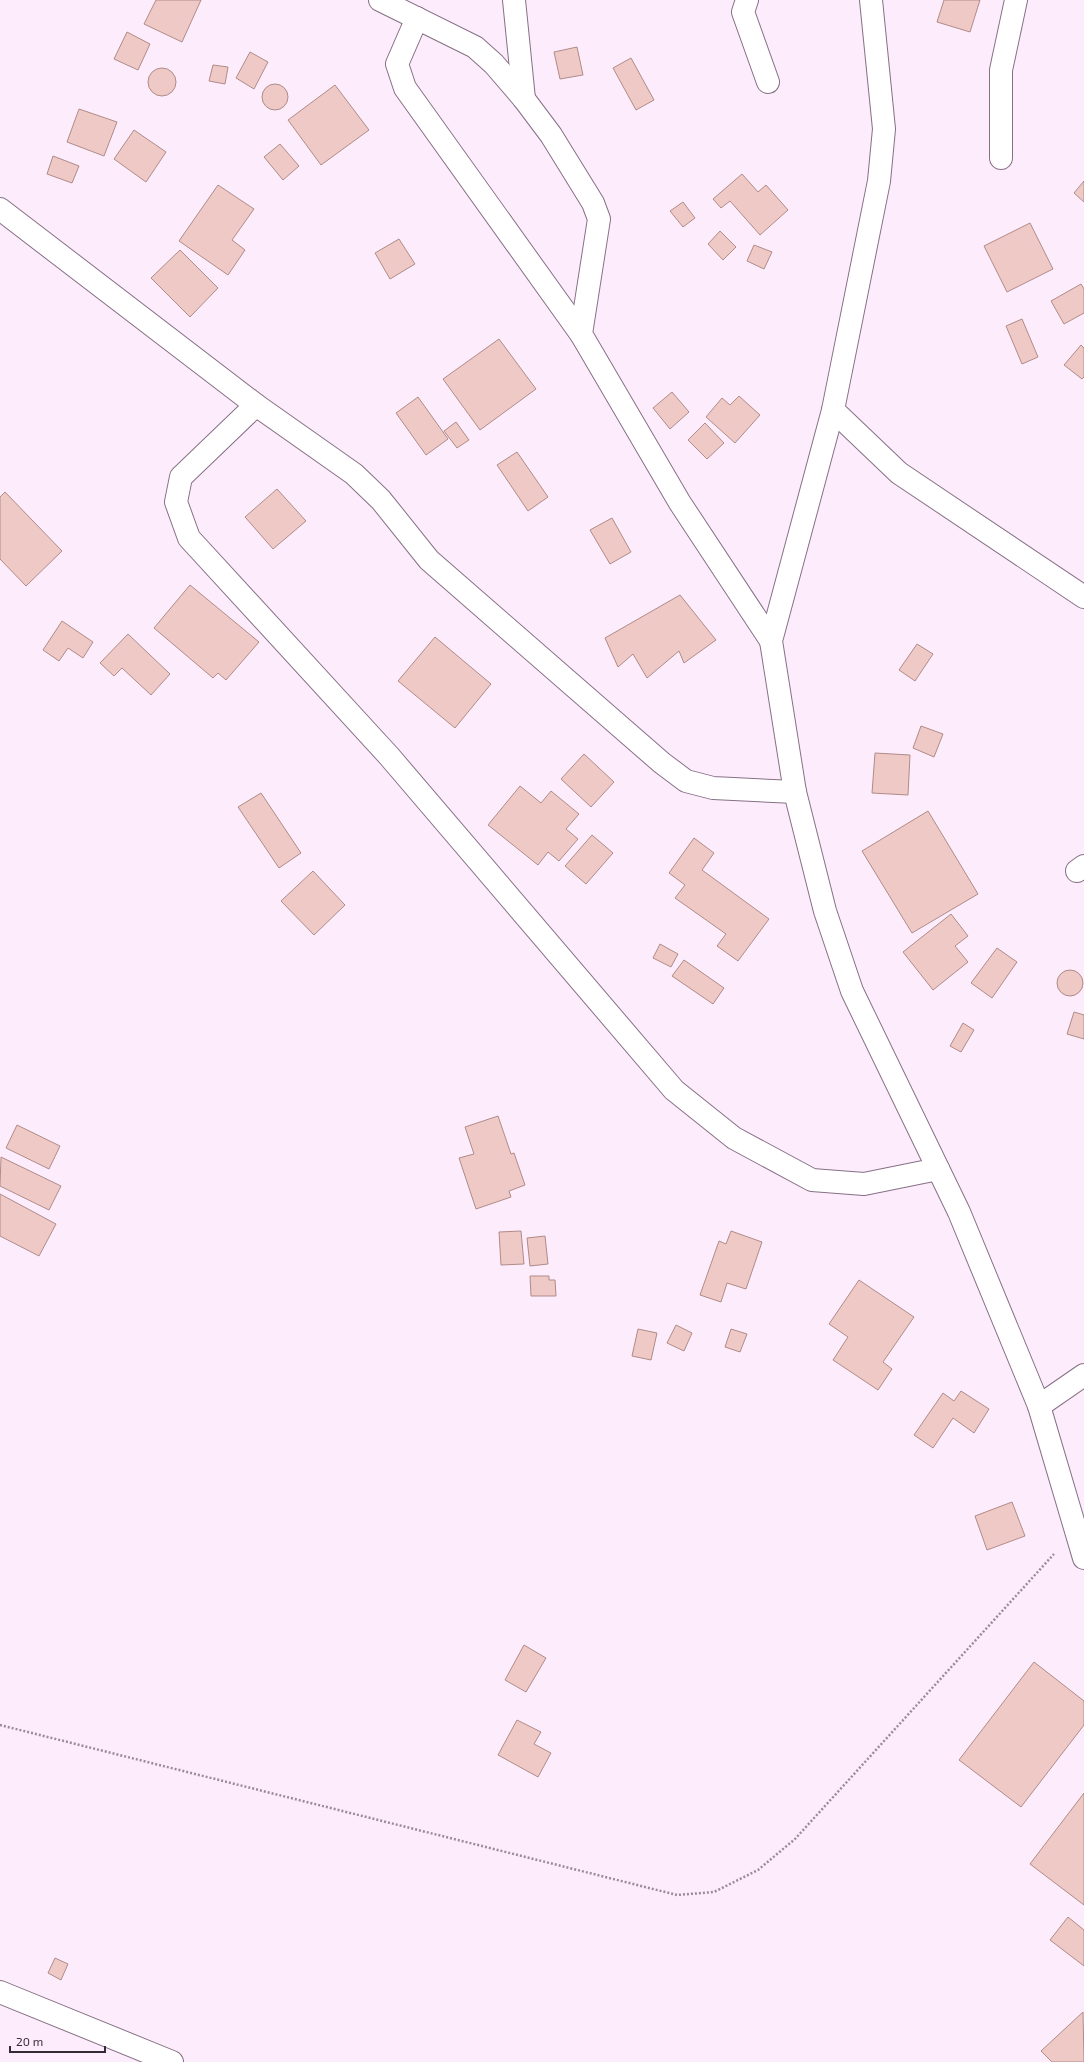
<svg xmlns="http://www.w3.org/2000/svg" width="1084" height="2062" font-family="'Exo 2',sans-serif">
  <rect width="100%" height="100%" fill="#fdedfc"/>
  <!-- building -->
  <g fill="#efc9c6" stroke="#af8b89">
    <path d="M156,0h45l-19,42 -38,-18z"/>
    <path d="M944,0h36l-10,32 -33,-10z"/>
    <path d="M127,32l23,12 -12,26 -24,-11z"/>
    <path d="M577,47l6,28 -23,4 -6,-27z"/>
    <path d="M250,52l18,10 -14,27 -18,-11z"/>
    <path d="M631,58l23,42 -18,10 -23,-42z"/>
    <path d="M213,65l15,2 -3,17 -16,-3z"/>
    <circle cx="162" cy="82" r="14"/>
    <circle cx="275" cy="97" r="13"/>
    <path d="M335,85l34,45 -48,35 -33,-45z"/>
    <path d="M79,109l38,13 -13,34 -37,-14z"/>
    <path d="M134,130l32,22 -20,30 -32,-23z"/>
    <path d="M280,144l19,22 -16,14 -19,-23z"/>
    <path d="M53,156l26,10 -7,17 -25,-9z"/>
    <path d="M742,174l16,18 8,-7 22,25 -28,25 -30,-34 -9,7 -8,-9z"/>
    <path d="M1084,181v21l-10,-9z"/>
    <path d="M218,185l36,24 -22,31 13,10 -17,25 -49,-34z"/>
    <path d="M683,202l12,16 -12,9 -13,-16z"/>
    <path d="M1030,223l23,46 -46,23 -23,-46z"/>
    <path d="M720,231l16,16 -13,13 -15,-16z"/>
    <path d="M399,239l16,25 -25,15 -15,-26z"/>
    <path d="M754,245l18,7 -8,17 -17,-8z"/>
    <path d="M180,250l38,38 -28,29 -39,-39z"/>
    <path d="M1081,284l3,5v24l-20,11 -13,-23z"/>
    <path d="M1022,319l16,38 -16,7 -16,-38z"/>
    <path d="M499,339l37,50 -56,41 -37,-51z"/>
    <path d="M1081,345l3,3v29l-2,2 -18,-14z"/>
    <path d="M672,392l17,20 -19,17 -17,-21z"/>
    <path d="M739,396l21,19 -25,28 -29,-26 16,-19 8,7z"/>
    <path d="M418,397l30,42 -22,16 -30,-42z"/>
    <path d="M456,422l13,18 -12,8 -13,-17z"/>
    <path d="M705,423l19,20 -17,16 -19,-19z"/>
    <path d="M517,452l31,45 -20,14 -31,-46z"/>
    <path d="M277,489l29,32 -33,28 -28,-32z"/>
    <path d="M5,492l57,59 -36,35 -26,-27v-62z"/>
    <path d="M612,518l19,34 -21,12 -20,-34z"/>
    <path d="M190,585l69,57 -33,38 -8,-7 -5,5 -59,-50z"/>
    <path d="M680,595l36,45 -32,23 -5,-12 -32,27 -14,-24 -15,13 -13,-29z"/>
    <path d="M62,621l31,21 -10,16 -15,-10 -9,13 -16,-11z"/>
    <path d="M128,634l42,40 -19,21 -29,-27 -8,8 -14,-13z"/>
    <path d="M435,637l56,47 -36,44 -57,-47z"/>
    <path d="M917,644l16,10 -18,27 -16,-11z"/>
    <path d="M921,726l22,8 -9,23 -21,-9z"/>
    <path d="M875,753l35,2 -2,40 -36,-2z"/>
    <path d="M584,754l30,28 -23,25 -30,-28z"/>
    <path d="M520,786l21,17 10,-12 28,23 -13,15 12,10 -19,22 -11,-9 -10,13 -50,-40z"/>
    <path d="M261,793l40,60 -22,15 -41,-61z"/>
    <path d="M928,811l50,83 -66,39 -50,-82z"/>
    <path d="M592,835l21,18 -27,31 -21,-18z"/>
    <path d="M694,838l20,15 -12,17 67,49 -31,42 -21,-15 9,-12 -51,-36 10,-13 -16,-12z"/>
    <path d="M313,871l32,34 -31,30 -33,-34z"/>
    <path d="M951,914l17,22 -13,10 13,16 -35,28 -30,-38z"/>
    <path d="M660,944l18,10 -7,13 -18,-9z"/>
    <path d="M997,948l20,14 -25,36 -21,-15z"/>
    <path d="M684,960l40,28 -11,16 -41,-28z"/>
    <circle cx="1070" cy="983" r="13"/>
    <path d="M1074,1012l10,3v24l-17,-5z"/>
    <path d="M963,1023l11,7 -13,22 -11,-6z"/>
    <path d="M498,1116l13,38 3,-1 11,32 -16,6 2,6 -35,12 -17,-51 15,-4 -9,-27z"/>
    <path d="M17,1125l43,21 -11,23 -43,-21z"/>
    <path d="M1,1157l60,29 -12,24 -49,-24z"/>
    <path d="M0,1194l56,30 -17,32 -39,-20z"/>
    <path d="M521,1231l3,33 -23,1 -2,-33z"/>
    <path d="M731,1231l31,11 -16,47 -19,-6 -6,19 -21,-7 19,-54 7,3z"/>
    <path d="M545,1236l3,28 -18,2 -3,-28z"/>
    <path d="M530,1276h19v4h6l1,16h-25z"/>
    <path d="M859,1280l55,37 -31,45 9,7 -14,21 -45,-30 15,-23 -19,-13z"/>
    <path d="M676,1325l16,8 -8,18 -17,-8z"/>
    <path d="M638,1329l19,4 -6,27 -19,-4z"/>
    <path d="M731,1329l16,5 -7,18 -15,-5z"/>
    <path d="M961,1391l28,18 -15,24 -21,-15 -20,30 -19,-13 29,-42 11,8z"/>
    <path d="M1012,1502l13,34 -38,14 -12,-34z"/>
    <path d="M524,1645l22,13 -20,34 -21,-12z"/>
    <path d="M1034,1662l50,39v24l-63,82 -62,-47z"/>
    <path d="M517,1720l24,12 -7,12 17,9 -13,24 -40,-22z"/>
    <path d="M1084,1793v112l-54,-41z"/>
    <path d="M1068,1917l16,13v36l-34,-26z"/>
    <path d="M55,1958l13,6 -7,16 -13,-7z"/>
    <path d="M1083,2012l1,50h-32l-11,-11z"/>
  </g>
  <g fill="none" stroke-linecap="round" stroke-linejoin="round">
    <!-- minor casing -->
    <g stroke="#877086" stroke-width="24">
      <g id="minor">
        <path d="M380,0l95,47 19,17 30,35 27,36 42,68 6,16 -18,115 99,169 91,138"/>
        <path d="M514,0l10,99"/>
        <path d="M747,0l-4,12 25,70"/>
        <path d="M871,0l13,129 -5,52 -46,229 -62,231 24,151 30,119 27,80 107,221 80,194 45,152"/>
        <path d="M417,18l-20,46 8,24 176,246"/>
        <path d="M1001,158v-88l15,-70"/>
        <path d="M0,209l256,196 98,69 27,26 48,60 233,203 24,18 27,7 82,4"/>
        <path d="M256,405l-75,72 -5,25 13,36 200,218 285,334 60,48 78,42 52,4 74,-15"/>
        <path d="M833,410l66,63 185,124"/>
        <path d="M1077,871l7,-5"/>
        <path d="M1039,1406l45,-31"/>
        <path d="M0,1992l172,70"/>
      </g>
    </g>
    <!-- path -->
    <path stroke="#998c99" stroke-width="2.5" stroke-dasharray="2 2" stroke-linecap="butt" d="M0,1725l677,170 37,-3 44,-22 37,-31 259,-285"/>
    <!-- minor -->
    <use href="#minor" stroke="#fff" stroke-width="22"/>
  </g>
  <!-- scale -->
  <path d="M10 2046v6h95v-6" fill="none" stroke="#342a34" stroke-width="2"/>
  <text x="16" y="2046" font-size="12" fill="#342a34" stroke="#fdedfc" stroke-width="3" paint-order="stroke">20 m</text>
</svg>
